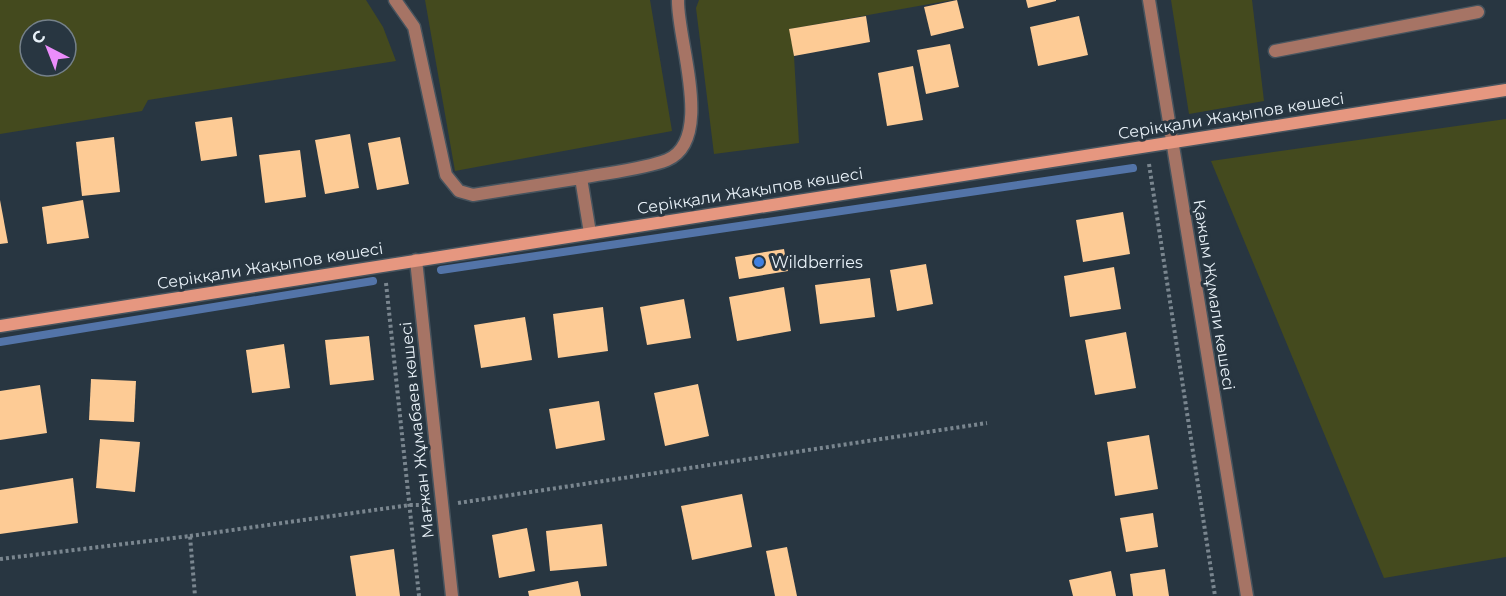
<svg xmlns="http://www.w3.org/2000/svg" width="1506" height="596" font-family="Montserrat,sans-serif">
  <rect width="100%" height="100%" fill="#283641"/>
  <!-- grass -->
  <g fill="#444a1e" fill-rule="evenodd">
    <path d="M0,0h366l17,27 13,34 -248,39 -6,11 -142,23zM30,30h36v36h-36z"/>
    <path d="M425,0h225l22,131 -217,40z"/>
    <path d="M699,0h253l-162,29 4,27 5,87 -85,11 -18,-146z"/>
    <path d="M1171,0h81l12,101 -75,13z"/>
    <path d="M1506,119v438l-122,21 -173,-417z"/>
  </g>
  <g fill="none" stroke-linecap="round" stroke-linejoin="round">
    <!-- stream -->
    <g stroke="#5374a8" stroke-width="8">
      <path d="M441,270l692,-102"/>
      <path d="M0,342l373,-61"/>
    </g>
  </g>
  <!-- building -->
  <g fill="#fdcb95">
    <path d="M957,0l7,28 -33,8 -7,-29z"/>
    <path d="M1026,0h30v1l-28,7z"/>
    <path d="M866,16l4,26 -76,14 -5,-27z"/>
    <path d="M1079,16l9,39 -50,11 -8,-39z"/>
    <path d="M950,44l9,43 -33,7 -9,-44z"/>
    <path d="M913,66l10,54 -36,6 -9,-53z"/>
    <path d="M232,117l5,39 -36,5 -6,-39z"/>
    <path d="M350,134l9,54 -34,6 -10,-54z"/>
    <path d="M114,137l6,55 -38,4 -6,-54z"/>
    <path d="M400,137l9,47 -32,6 -9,-47z"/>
    <path d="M300,150l6,47 -41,6 -6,-48z"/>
    <path d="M0,200l8,43 -8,1z"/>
    <path d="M83,200l6,38 -42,6 -5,-37z"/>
    <path d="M1123,212l7,42 -47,8 -7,-42z"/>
    <path d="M784,249l4,22 -49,8 -4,-22z"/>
    <path d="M926,264l7,40 -36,7 -7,-41z"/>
    <path d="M1114,267l7,42 -51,8 -6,-41z"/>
    <path d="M870,278l5,39 -55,7 -5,-39z"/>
    <path d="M784,287l7,44 -54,10 -8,-44z"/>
    <path d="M684,299l7,39 -44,7 -7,-38z"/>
    <path d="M603,307l5,44 -50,7 -5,-44z"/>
    <path d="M525,317l7,43 -51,8 -7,-43z"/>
    <path d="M1126,332l10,56 -41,7 -10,-55z"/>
    <path d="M369,336l5,44 -44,5 -5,-45z"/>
    <path d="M284,344l6,44 -38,5 -6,-43z"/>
    <path d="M91,379l45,2 -2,41 -45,-2z"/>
    <path d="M698,384l11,52 -44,10 -11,-53z"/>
    <path d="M40,385l7,48 -47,7v-49z"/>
    <path d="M599,401l6,39 -49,9 -7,-40z"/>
    <path d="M1149,435l9,54 -43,7 -8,-54z"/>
    <path d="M100,439l40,3 -5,50 -39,-4z"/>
    <path d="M73,478l5,45 -78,11v-44z"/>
    <path d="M742,494l10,53 -60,13 -11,-54z"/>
    <path d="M1153,513l5,34 -32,5 -6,-34z"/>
    <path d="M602,524l5,42 -57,5 -4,-40z"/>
    <path d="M527,528l8,43 -36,7 -7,-43z"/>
    <path d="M787,547l10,49h-22l-9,-45z"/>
    <path d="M394,549l6,47h-44l-6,-40z"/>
    <path d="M1165,569l4,27h-36l-3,-22z"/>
    <path d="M1111,571l5,25h-43l-4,-16z"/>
    <path d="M578,581l3,15h-52l-1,-5z"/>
  </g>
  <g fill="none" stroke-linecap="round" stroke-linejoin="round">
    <!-- lane casing -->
    <g stroke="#47545e" stroke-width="15">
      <g id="lane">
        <path d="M395,0l19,27 32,148 13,16 14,4 108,-17 9,55"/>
        <path d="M1275,51l203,-39"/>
        <path d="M581,178c25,-5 64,-9 86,-18 48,-20 10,-120 11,-160"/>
      </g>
    </g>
    <!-- street casing -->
    <g stroke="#47545e" stroke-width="15">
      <g id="street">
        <path d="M1149,0l98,596"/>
        <path d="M416,260l36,336"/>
      </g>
    </g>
    <!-- secondary casing -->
    <g stroke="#47545e" stroke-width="15">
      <path id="secondary" d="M0,326l1506,-236"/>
    </g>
    <!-- path -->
    <g stroke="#7a868f" stroke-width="4" stroke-dasharray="3 3" stroke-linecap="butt">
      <path d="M1149,164l66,432"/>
      <path d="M386,283l33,313"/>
      <path d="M458,503l529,-80"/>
      <path d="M190,536l220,-31h17"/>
      <path d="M0,559l190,-23 5,60"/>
    </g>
    <!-- lane -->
    <use href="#lane" stroke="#a67465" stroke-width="12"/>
    <!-- street -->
    <use href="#street" stroke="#a67465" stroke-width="12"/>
    <!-- secondary -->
    <use href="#secondary" stroke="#e69780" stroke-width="12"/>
  </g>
  <!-- markers -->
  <circle fill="#3f7fe0" stroke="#283641" stroke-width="2" cx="759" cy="262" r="6"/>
  <g text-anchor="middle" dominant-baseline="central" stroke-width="6" stroke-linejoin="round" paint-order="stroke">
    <!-- street labels -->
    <g font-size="16" fill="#e8f1f8" stroke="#283641">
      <text transform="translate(1231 116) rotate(-9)">Серікқали Жақыпов көшесі</text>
      <text transform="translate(750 191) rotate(-9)">Серікқали Жақыпов көшесі</text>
      <text transform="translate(270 266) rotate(-9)">Серікқали Жақыпов көшесі</text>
      <text transform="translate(1214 295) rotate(81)">Қажым Жұмали көшесі</text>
      <text transform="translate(417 430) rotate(-96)">Мағжан Жұмабаев көшесі</text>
    </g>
    <!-- poi labels -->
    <g font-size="16" fill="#e8f1f8" stroke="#283641" text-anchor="start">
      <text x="771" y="262">Wildberries</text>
    </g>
  </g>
  <!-- north arrow -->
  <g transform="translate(48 48) rotate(318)"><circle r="28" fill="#283641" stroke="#75818a" stroke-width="1.5"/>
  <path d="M0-4.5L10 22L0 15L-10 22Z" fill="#eb8dfb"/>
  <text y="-9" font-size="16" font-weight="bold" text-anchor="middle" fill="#e8f1f8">С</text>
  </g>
</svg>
